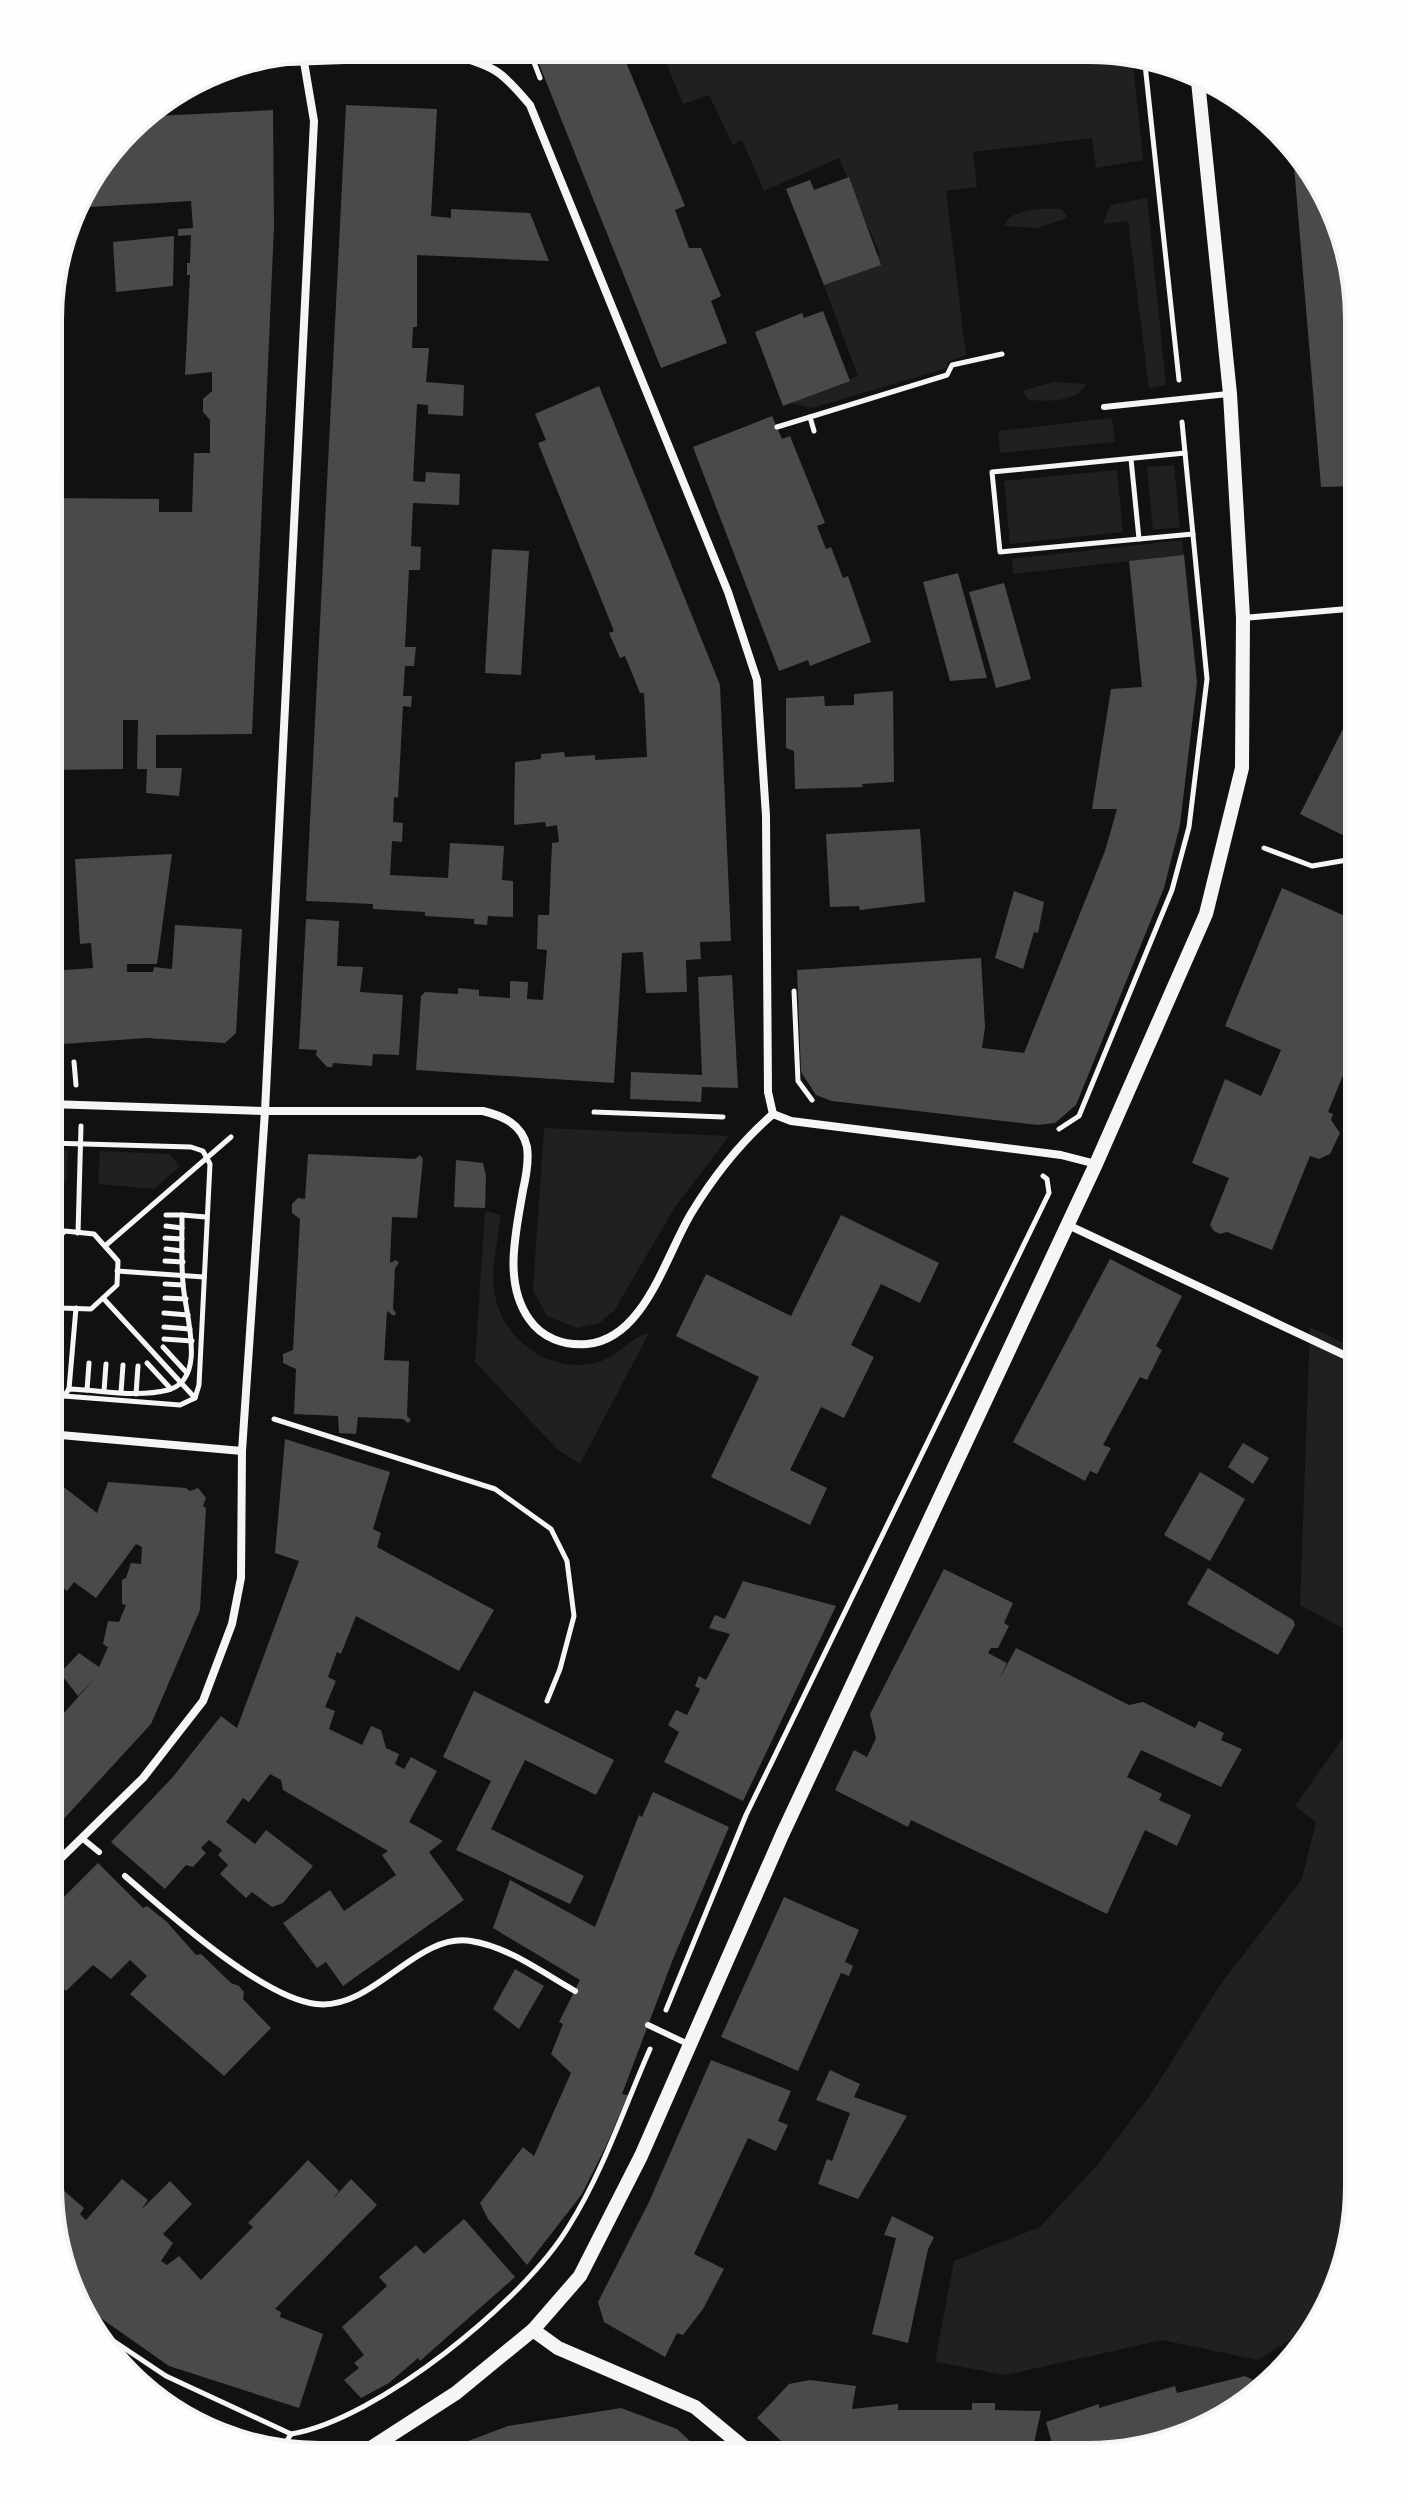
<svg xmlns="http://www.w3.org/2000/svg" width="1407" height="2505" font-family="Figtree,sans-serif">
  <rect width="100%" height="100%" fill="#111"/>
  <!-- green -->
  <g fill="#202020">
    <path d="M661,50l471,3 11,107 -47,8 -4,-30 -119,14 4,35 -31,4 20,164 -18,7 -1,6 -135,40 -21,-5 67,-27 -36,-96 58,-25 -41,-97 -75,33 -22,-51 -9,5 -24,-50 -26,9z"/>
    <path d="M1147,198l19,187 -17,3 -21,-167 -25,3 7,-19z"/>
    <path d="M1061,209l7,9 -31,10 -33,-2c7,-18 39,-18 57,-17z"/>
    <path d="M1053,382l33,2c-8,19 -39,17 -57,16l-7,-9z"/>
    <path d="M1112,418l3,24 -115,11 -2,-22z"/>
    <path d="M1174,465l6,62 -27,3 -6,-63z"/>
    <path d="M1117,470l6,62 -113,12 -6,-63z"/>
    <path d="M1182,540l2,15 -171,19 -1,-15z"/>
    <path d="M544,1128l185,8 -54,71 -61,104 -15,12 -22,5 -30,-12 -14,-26z"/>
    <path d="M49,1149l19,1 -2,33 -17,-1z"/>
    <path d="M100,1151l69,3 11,12 -26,23 -56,-5z"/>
    <path d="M485,1211l16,4c-3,25 -11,56 -6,80 8,44 51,76 96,69 26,-4 41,-29 58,-31l-69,131 -22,-14 -83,-88z"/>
    <path d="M1310,1327l49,23v287l-59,-32z"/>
    <path d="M49,1357l13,1 -2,32 -11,-1z"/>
    <path d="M1359,1715l-1,490 -19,85 -18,30 -63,40 -96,-20 -156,35 -71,-13 19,-101 86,-34 58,-63 53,-70 69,-109 82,-106 14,-57 -21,-16z"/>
  </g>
  <!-- building -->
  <g fill="#4a4a4a">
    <path d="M533,49l117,1 -24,12 59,144 -10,4 14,38h12l20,48 -10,5 16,42 -66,25z"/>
    <path d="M346,105l91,4 -6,107 20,2v-9l79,4 19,48 -132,-6v72h-4l-1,21h17l-3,34 38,3 -1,31 -35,-2v-9l-11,-1 -4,77 12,1 1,-10 34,2 -1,31 -46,-2 -2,43 10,1 -1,23h-11l-4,77h11l-2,19h-9l-2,30h9l-1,11 -8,-1 -5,92 -4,-1 -1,25 10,1 -1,19 -10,-1 -2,34 58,3 2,-35 54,3 -2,34 11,1v36l-25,-1 -1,9 -13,-1v-5l-49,-3v-4l-52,-3v-5l-67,-3z"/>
    <path d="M273,110l1,116 -22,508 -96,1v33h26l-3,28 -33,-3 1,-24h-10l1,-49h-15v49l-73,1v-272l109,1v13h33l2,-59h16v-33l-7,-8v-13l9,-8v-19l-27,3 5,-100h-3v-12h3l1,-28 -13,1v-7l15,-1 -2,-27 -118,7 3,-9 62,-82z"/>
    <path d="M1293,154l51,77 15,88v167l-38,1z"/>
    <path d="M849,177l32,88 -57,20 -38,-96 24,-9 4,10z"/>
    <path d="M174,236l-1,50 -57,6 -3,-50z"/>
    <path d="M823,311l27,70 -67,25 -28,-74 47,-19 2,5z"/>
    <path d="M599,386l121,299 11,256 -31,1 1,17 -15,1 1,32 -41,1 -3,-41 -21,1 -8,130 -198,-13 5,-74 4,-4 33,2v-6l21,2v6l31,2v-17l18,1 -1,17 16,1 4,-50 -10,-1 1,-34h11l3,-72 7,-1 -2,-17 -11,2 -1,-5 -31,3 1,-63 26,-3v-5l23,-2 1,5 30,-2v5l52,-3 -3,-64h-4l-15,-37 -5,2 -11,-25 5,-2 -76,-188 8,-3 -11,-26z"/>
    <path d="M772,416l10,23 8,-3 35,87 -8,3 9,23 5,-2 12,31 5,-2 23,66 -61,24 -2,-6 -29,11 -86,-224z"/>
    <path d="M492,549l37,2 -8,124 -36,-2z"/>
    <path d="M1184,555l13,127 -17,143 -16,63 -88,217 -21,18 -17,2 -206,-24 -16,-6 -15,-23 -4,-102 184,-12 4,69 -3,21 42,5 81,-202 12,-42h-25l19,-120 31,-2 -13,-126z"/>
    <path d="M958,573l29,105 -37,3 -27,-99z"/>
    <path d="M1004,583l27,96 -35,9 -27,-96z"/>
    <path d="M893,691l1,91 -32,2 1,3 -68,2 -1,-38 -8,-3v-50l38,-2 1,10 29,-1v-11z"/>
    <path d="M1345,725l14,7v111l-59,-29z"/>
    <path d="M920,829l5,73 -65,8 -1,-4 -29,1 -4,-73z"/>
    <path d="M172,854l-15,110h-30v8h26l1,-5 18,2 3,-44 67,4 -6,104 -11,10 -79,-5 -97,7 1,-74 43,-3 -2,-25 -11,1 -5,-85z"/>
    <path d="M1282,888l70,31 7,-15v132l-31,76 5,2 -2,6 9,13 -10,21 -11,5 -9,-3 -38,94 -45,-18 -7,2 -6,-3 -4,-6 19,-47 -37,-15 33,-84 36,17 20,-46 -56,-24z"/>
    <path d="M1014,891l30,11 -6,31 -4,-1 -11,37 -28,-11z"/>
    <path d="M306,919l33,2 -2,45 26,1 -3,25 43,3 -4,60 -26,-1 -1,12 -39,-3 -1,4h-5l-11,-12 1,-5 -18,-1z"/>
    <path d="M732,975l6,113 -36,-1 -1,15 -71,-3 1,-27 71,3 -4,-98z"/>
    <path d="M308,1154l107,5 5,-4 3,4 -6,59 -25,-1 -2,46 6,-3 3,3 -4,5 -2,41 3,4 -2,3 -7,-5 -3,49 25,1 -2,55 4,4 -3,3 -5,-4 -45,-2 -2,17 -17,-1 -1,-17 -44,-2 2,-45 -13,-6v-9l10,-4 7,-131 -8,-6v-9l6,-6 7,1z"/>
    <path d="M456,1160l27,3 3,13 -1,32 -31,-1z"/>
    <path d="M841,1215l98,48 -19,40 -39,-19 -30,61 23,12 -30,61 -23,-11 -31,63 37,18 -17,37 -99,-48 48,-100 -83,-41 30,-62 85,42z"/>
    <path d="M1110,1259l72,37 -26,50 6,4 -15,30 -7,-3 -37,68 8,3 -14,26 -7,-3 -5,10 -72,-39z"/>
    <path d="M285,1439l105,33 -17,57 8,4 -4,14 117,63 -35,61 -103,-55 -15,38 -4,-2 -9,25 8,4 -11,26 10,4 -6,18 33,16 9,-19 10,4 5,18 13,6 -4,10 9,5 7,-12 26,14 -28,51 34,19 -14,11 35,48 -121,86 -17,-24 -9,6 -34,-45 47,-33 14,21 52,-36 -14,-20 6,-4 -105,-61 -2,-10 -11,-6 -21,28 -6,-4 -17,24 29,22 11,-14 47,36 -30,37 -11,4 -20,-15 -6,6 -26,-24 8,-9 -10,-10 4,-5 -13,-10 -8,8 5,5 -13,14 -7,-2 -21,24 -54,-47 61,-64 49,-62 16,12 62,-167 -24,-8z"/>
    <path d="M1243,1443l26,15 -16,26 -25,-17z"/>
    <path d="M1200,1472l45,27 -35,62 -46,-26z"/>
    <path d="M51,1477l46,36 11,-31 78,6 4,3 8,-3 8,10 -3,8 3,2 -6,102 -49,114 -103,112 1,-106 46,-52 -17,18 -18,-23 19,-20 20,14 9,-20 -5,-3 5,-23 11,1 7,-17 -4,-1v-24l4,-2 5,-15 10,1 1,-17 -6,-3 -40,54 -22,-16 -7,9 -18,-14z"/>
    <path d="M1208,1568l85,52 2,5 -17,30 -91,-51z"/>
    <path d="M944,1569l69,34 -9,20 5,3 -11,22h-7l-3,5 19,10 -8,17 17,-32 113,57 14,-3 52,26 4,-7 25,12 -3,7 21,9 -21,38 -80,-37 -14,27 35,17 -3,6 32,15 -14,31 -32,-16 -38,84 -196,-94 -3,7 -73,-37 19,-40 13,7 9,-19 -6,-24z"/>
    <path d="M743,1581l93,25 -93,195 -79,-39 15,-30 -11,-7 8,-15 11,5 13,-26 -5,-3 4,-10 7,4 24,-46 -21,-6 6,-13 10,4z"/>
    <path d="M474,1691l140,69 -18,35 -71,-35 -34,69 93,47 -14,28 -114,-54 35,-69 -48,-24z"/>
    <path d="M653,1792l76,35 -56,132 -51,135 6,1 -22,51 -24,48 -55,71 -39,-46 -8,-16 43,-56 11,9 37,-83 -20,-19 12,-30 -4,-2 21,-42 -87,-52 17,-48 85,47 44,-112 3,2z"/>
    <path d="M98,1863l45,45 4,-2 20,16 29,33 5,-1 30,29 8,3 5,6 -1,7 28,29 -47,48 -94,-82 17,-18 -17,-16 -19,19 -18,-14 -27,26 -18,-18v-60z"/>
    <path d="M784,1897l75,33 -14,32 8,4 -4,10 -8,-3 -43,98 -77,-34z"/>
    <path d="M515,1969l29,17 -25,43 -26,-20z"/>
    <path d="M711,2060l80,31 -13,30 10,4 -12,26 -28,-13 -54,116 30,15 -21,40 -20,26 -6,-2 -12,24 -61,-35 -6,-20 51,-100z"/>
    <path d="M830,2070l30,14 -6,13 53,19 -49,83 -40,-15 9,-25 5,2 18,-48 -34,-13z"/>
    <path d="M308,2160l31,31 -7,9 19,-21 26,26 -102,104 6,3 -1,5 43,17 -24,74 -130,-42 -84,-59 -22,-33 -15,-97 36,31 -4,6 6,6 36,-41 26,21 -7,10 29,-29 22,23 -29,30 10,9 -12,18 6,4 12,-9 22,24 52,-53 -5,-4z"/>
    <path d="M892,2216l42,21 -6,12 -20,94 -36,-9 24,-96 -12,-3z"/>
    <path d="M464,2219l51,58 -95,84 -2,-3 -29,25 -28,15 -17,-18 15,-12 -5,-5 10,-8 -22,-28 45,-41 -8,-9 37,-32 8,9z"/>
    <path d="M1245,2376l21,10 -27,25 -63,31 -88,15h-32l-10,-35 53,-18v4l76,-22 2,7z"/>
    <path d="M810,2380l46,6 -4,23 46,-5v6h74v-7h23v7l46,1 -10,46 -234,-1 -40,-38 32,-34z"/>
    <path d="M621,2408l56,21 29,27 -275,-1 77,-29z"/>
  </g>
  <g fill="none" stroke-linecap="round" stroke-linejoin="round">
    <!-- path -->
    <g stroke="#f5f5f5" stroke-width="5">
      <path d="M529,49l11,29"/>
      <path d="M1144,55l35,325"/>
      <path d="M777,427l33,-10"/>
      <path d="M814,431l-4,-14 137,-42 5,-10 50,-11"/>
      <path d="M1185,453l-193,19 8,80 193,-18"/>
      <path d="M1131,459l8,80"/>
      <path d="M1264,848l48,18 47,-8"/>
      <path d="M794,991l4,90 14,19"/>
      <path d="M74,1062l2,23"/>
      <path d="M594,1112l129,5"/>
      <path d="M1059,1129l20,-13 93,-226 17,-63 18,-148 -25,-257"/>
      <path d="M49,1143l142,4 12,4 7,13 -11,221 -4,13 -15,7 -116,-9"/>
      <path d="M166,1215h16"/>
      <path d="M166,1226l16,2"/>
      <path d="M78,1233l3,-107"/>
      <path d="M165,1238l17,1"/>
      <path d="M105,1246l126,-109"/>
      <path d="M166,1249l16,2"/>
      <path d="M165,1261l18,1"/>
      <path d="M117,1271l87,6"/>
      <path d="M165,1284l18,1"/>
      <path d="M49,1296l11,12 31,1 26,-24 1,-24 -24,-27 -29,-3 -16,14"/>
      <path d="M103,1298l92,100"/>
      <path d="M165,1298l21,1"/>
      <path d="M164,1313l24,2"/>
      <path d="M164,1327l26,2"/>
      <path d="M164,1339l28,2"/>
      <path d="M163,1347l24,26"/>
      <path d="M147,1363l24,26"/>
      <path d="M69,1389l7,-81"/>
      <path d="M87,1390l2,-27"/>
      <path d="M104,1391l2,-27"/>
      <path d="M121,1392l2,-27"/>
      <path d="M136,1394l2,-28"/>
      <path d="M49,1395l15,1 5,-7c32,1 67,9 99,1 41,-11 16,-79 15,-107 -2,-22 -1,-45 -1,-68l24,2"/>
      <path d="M274,1419l221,70 56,40 16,32 7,55 -14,53 -13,32"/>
      <path d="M666,2010l80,-195 303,-622 -2,-14 -4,-3"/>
      <path d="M103,2334l63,42 125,58c86,-14 234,-134 278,-208 34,-54 55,-118 81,-177"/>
      <path d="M279,2454l12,-20"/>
    </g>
    <!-- service -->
    <g stroke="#f5f5f5" stroke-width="6">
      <path d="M1104,407l124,-13"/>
      <path d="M1243,618l116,-10"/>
      <path d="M83,1839l16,13"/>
      <path d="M125,1876c43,37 137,122 191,128 57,7 100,-72 155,-63 38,6 72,32 104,50"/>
      <path d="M648,2025l40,19"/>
    </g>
    <!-- minor -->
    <g stroke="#f5f5f5" stroke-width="8">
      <path d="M235,64l221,-8c40,10 48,18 74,49l198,487 29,88 9,136 2,276 5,22"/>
      <path d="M49,1104l216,7h218c20,5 39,13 44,36 2,13 -1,30 -4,43 -7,42 -20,92 6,129 13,19 35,27 58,25 58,-5 79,-90 105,-132 22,-36 50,-71 81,-98"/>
      <path d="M773,1114l18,7 270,34 35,9"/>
      <path d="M1068,1225l291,137"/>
      <path d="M49,1434l193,17"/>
      <path d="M48,1871l95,-93 60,-77 29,-77 9,-46 1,-127 23,-340 49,-990 -10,-59"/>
    </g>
    <!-- tertiary -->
    <g stroke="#f5f5f5" stroke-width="14">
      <path d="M533,2330l25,18 137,59 59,49"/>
      <path d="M360,2455l96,-62 77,-63 47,-54 61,-120 141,-321 314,-671 110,-250 36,-146 1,-150 -13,-224 -32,-313"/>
    </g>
  </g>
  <!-- crop -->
  <path d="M0 0H1407V2505H0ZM319 62H1088A257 257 0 0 1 1345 319V2186A257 257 0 0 1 1088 2443H319A257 257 0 0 1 62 2186V319A257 257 0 0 1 319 62Z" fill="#fefefe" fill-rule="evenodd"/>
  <path fill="none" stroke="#f5f5f5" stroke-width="4" d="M319 62H1088A257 257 0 0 1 1345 319V2186A257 257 0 0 1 1088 2443H319A257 257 0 0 1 62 2186V319A257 257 0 0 1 319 62Z"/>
</svg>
